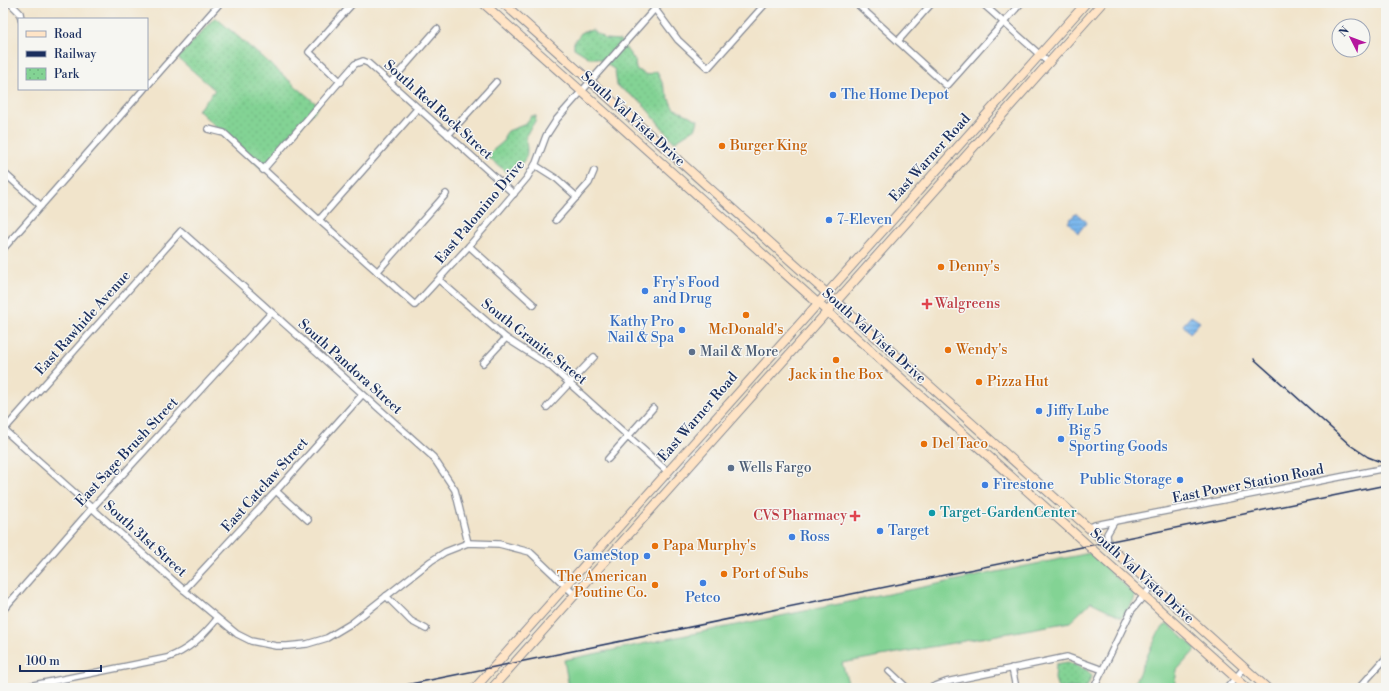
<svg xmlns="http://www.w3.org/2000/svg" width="1389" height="691" font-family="'Libre Bodoni',serif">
  <defs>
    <pattern id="park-dots" width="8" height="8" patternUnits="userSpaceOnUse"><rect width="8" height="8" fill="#83d394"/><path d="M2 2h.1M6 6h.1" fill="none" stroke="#71b582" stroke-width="1.8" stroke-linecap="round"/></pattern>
    <pattern id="water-rules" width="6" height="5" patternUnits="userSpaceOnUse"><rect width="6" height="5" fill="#7ab7ed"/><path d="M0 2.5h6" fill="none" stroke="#6395c3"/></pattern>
  </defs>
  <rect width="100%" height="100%" fill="#f6f6f2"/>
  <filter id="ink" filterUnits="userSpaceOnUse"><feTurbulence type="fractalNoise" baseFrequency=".025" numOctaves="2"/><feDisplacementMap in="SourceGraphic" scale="8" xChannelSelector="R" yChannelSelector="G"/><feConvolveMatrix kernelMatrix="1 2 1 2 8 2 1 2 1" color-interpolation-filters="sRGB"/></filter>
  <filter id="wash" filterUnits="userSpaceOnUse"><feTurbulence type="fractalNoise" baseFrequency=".012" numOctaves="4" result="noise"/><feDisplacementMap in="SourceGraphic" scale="16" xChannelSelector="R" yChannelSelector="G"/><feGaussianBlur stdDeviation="0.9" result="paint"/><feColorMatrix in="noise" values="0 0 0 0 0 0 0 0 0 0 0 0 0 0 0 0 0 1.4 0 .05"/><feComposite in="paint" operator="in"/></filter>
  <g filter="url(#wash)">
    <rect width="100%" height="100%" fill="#f1e4cb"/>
    <!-- grass -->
    <g fill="#83d394" stroke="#4f8179">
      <path d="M1090,553l45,42 -1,5 -12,17 -31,-15 -21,20 -228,41 7,23 2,2h-282l-5,-28z"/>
      <path d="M1167,623l29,26 -19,21 -3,18h-42l26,-55z"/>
    </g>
    <!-- park -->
    <g fill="url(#park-dots)" stroke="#4f8179">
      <path d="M215,17l104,89 -56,64 -65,-60 17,-20 -37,-32z"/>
      <path d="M593,30l12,9 15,1 15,21 1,8 11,6 10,-4 16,37 25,12 -2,8 -22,14 -33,-40 -24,-16 -2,-16 -17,-12h-8l-16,-10v-6l8,-10z"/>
      <path d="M531,116h5c0,7 -5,10 -8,16 -3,7 -1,12 -1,19 0,12 -11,17 -20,21l-21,-16 17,-14 2,-7 3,-4 18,-7z"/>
      <path d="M1068,662l19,8 5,6 -6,12h-28l-3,-9 1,-15z"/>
    </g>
    <!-- water -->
    <g fill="url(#water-rules)" stroke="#4a73a6">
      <path d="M1076,213l11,9 -9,11 -10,-11z"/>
      <path d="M1191,316l9,6 -10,11 -7,-8z"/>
    </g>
  </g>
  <g filter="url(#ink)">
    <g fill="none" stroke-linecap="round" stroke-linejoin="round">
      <!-- minor casing -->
      <g stroke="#868a94" stroke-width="8">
        <g id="minor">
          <path d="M10,3l10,10 1,6"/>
          <path d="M856,3l91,83 74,-83"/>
          <path d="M982,3l67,60"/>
          <path d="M655,9l23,31 30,28 58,-65"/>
          <path d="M898,41l34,-38"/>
          <path d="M341,82l-32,-30 44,-49"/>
          <path d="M390,83l47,-54"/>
          <path d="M147,86l73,-83"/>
          <path d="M208,129l16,4 95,87 96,85 54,-59 58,-68 9,-15 10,-27 11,-17 103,-116"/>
          <path d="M448,135l48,-53"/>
          <path d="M535,165l22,14 20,18"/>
          <path d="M263,170l92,-106 8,-3 5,2 146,131"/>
          <path d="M3,172l38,34"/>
          <path d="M319,220l99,-112"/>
          <path d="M556,220l33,-37 5,-12"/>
          <path d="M469,246l65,59"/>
          <path d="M3,249l141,-160"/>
          <path d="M377,272l69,-78"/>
          <path d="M439,280l67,58 44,28 118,106"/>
          <path d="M483,363l23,-25"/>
          <path d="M547,407l47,-50"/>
          <path d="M3,429l181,161 53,44 14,7 25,5h11l20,-2 20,-6 25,-15 79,-62 14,-9 23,-9 31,1 31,8 45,43"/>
          <path d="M3,431l178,-200 252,226 22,33 13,53"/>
          <path d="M608,459l45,-51"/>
          <path d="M276,491l32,29"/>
          <path d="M1088,528l7,-3 291,-57"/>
          <path d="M1108,546l-1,-12 7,-12"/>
          <path d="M184,590l92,-99 86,-96"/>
          <path d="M386,596l25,25 15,8"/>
          <path d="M3,610l89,-102 179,-195"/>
          <path d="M1012,668l4,20"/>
          <path d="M889,671l18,17"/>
          <path d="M19,688l148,-30c22,-8 36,-22 50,-39"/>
          <path d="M930,688l16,-6 121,-25 36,13"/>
          <path d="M1094,688l37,-77 21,-25"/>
          <path d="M1227,688l17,-20"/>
          <path d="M1359,688l27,-30"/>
        </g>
      </g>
      <!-- secondary casing -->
      <g stroke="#868a94" stroke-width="10">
        <g id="secondary">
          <path d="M483,3l764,685"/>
          <path d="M503,3l764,685"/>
          <path d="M475,688l611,-685"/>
          <path d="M492,688l610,-685"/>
        </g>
      </g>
      <!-- minor -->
      <use href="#minor" stroke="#fff" stroke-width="5.5"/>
      <!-- secondary -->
      <use href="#secondary" stroke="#ffe4c6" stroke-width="8"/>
      <!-- rail -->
      <g stroke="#1b2f5e" stroke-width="1.5">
        <path d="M1254,359l96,86 18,12 18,7"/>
        <path d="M391,688l995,-203"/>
      </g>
    </g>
  </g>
  <!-- markers -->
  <g fill="#3f7fe0" stroke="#f6f6f2" stroke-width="1.5">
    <circle cx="833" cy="95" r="4"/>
    <circle cx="829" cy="220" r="4"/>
    <circle cx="645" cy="291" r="4"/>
    <circle cx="682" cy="330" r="4"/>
    <circle cx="1039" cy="411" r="4"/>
    <circle cx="1061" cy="439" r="4"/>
    <circle cx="1180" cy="480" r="4"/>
    <circle cx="985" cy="485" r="4"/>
    <circle cx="880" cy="531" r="4"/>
    <circle cx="792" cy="537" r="4"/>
    <circle cx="647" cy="556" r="4"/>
    <circle cx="703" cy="583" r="4"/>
  </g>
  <g fill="#e8710a" stroke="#f6f6f2" stroke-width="1.5">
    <circle cx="722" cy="146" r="4"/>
    <circle cx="941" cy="267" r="4"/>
    <circle cx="746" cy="315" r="4"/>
    <circle cx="948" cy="350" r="4"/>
    <circle cx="836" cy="360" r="4"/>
    <circle cx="979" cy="382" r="4"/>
    <circle cx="924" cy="444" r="4"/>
    <circle cx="655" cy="546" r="4"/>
    <circle cx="724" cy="574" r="4"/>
    <circle cx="655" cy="585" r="4"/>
  </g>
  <g fill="#e0444e" stroke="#f6f6f2" stroke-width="1.5">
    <path d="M925 298h4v4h4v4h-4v4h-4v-4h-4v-4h4z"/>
    <path d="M853 510h4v4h4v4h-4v4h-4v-4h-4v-4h4z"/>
  </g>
  <g fill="#5c6f8a" stroke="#f6f6f2" stroke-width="1.5">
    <circle cx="692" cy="352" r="4"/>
    <circle cx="731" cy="468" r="4"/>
  </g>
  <circle fill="#0f9aa8" stroke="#f6f6f2" stroke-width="1.5" cx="932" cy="513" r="4"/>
  <g text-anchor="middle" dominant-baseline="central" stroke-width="3" stroke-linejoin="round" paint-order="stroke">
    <!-- shop labels -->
    <g font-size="14" fill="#366cbe" stroke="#f6f6f2" text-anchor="start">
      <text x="841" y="95">The Home Depot</text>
      <text x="837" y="220">7-Eleven</text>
      <text x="653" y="283">Fry's Food<tspan x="653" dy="16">and Drug</tspan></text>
      <text x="674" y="322" text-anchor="end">Kathy Pro<tspan x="674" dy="16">Nail &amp; Spa</tspan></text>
      <text x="1047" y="411">Jiffy Lube</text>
      <text x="1069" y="431">Big 5<tspan x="1069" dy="16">Sporting Goods</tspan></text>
      <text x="1172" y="480" text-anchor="end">Public Storage</text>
      <text x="993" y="485">Firestone</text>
      <text x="888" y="531">Target</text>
      <text x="800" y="537">Ross</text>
      <text x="639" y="556" text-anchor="end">GameStop</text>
      <text x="703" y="598" text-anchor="middle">Petco</text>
    </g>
    <!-- street labels -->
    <g font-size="14" fill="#1b2f5e" stroke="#f6f6f2">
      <text transform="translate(438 110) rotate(42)">South Red Rock Street</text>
      <text transform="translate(633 119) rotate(42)">South Val Vista Drive</text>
      <text transform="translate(930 158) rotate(-48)">East Warner Road</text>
      <text transform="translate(480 212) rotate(-50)">East Palomino Drive</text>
      <text transform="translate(83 323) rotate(-48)">East Rawhide Avenue</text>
      <text transform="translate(874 336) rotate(42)">South Val Vista Drive</text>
      <text transform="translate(534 342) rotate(38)">South Granite Street</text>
      <text transform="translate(350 367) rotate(42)">South Pandora Street</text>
      <text transform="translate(698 417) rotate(-49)">East Warner Road</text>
      <text transform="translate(127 452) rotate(-47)">East Sage Brush Street</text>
      <text transform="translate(1248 484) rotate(-11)">East Power Station Road</text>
      <text transform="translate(265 485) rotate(-48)">East Catclaw Street</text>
      <text transform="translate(145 539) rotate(42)">South 31st Street</text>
      <text transform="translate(1142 576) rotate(42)">South Val Vista Drive</text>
    </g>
    <!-- food labels -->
    <g font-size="14" fill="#c56008" stroke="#f6f6f2" text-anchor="start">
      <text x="730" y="146">Burger King</text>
      <text x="949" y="267">Denny's</text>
      <text x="746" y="330" text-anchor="middle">McDonald's</text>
      <text x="956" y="350">Wendy's</text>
      <text x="836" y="375" text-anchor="middle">Jack in the Box</text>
      <text x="987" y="382">Pizza Hut</text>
      <text x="932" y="444">Del Taco</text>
      <text x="663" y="546">Papa Murphy's</text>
      <text x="732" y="574">Port of Subs</text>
      <text x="647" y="577" text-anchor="end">The American<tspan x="647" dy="16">Poutine Co.</tspan></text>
    </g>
    <!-- health labels -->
    <g font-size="14" fill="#be3a42" stroke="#f6f6f2" text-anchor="start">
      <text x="935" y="304">Walgreens</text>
      <text x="847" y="516" text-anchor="end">CVS Pharmacy</text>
    </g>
    <!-- service labels -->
    <g font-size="14" fill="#4e5e75" stroke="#f6f6f2" text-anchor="start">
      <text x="700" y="352">Mail &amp; More</text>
      <text x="739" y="468">Wells Fargo</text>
    </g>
    <!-- culture labels -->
    <g font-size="14" fill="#0d838f" stroke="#f6f6f2" text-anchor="start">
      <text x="940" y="513">Target-GardenCenter</text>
    </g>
  </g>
  <!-- margin -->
  <rect width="1389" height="691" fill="none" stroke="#f6f6f2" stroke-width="16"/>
  <!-- legend -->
  <rect x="18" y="18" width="130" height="72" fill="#f6f6f2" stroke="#9ea6b7"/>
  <rect x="26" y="31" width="20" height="6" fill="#ffe4c6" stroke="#9ea6b7"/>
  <text x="54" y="38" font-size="12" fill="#1b2f5e">Road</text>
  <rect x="26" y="51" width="20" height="6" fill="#1b2f5e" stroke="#9ea6b7"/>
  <text x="54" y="58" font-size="12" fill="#1b2f5e">Railway</text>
  <rect x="26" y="68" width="20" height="12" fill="url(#park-dots)" stroke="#9ea6b7"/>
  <text x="54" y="78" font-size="12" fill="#1b2f5e">Park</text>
  <!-- north arrow -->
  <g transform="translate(1351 38) rotate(312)"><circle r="19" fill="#f6f6f2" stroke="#9ea6b7"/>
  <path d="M0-3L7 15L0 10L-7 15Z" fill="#b5179e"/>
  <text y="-6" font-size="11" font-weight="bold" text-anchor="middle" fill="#1b2f5e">N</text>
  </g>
  <!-- scale -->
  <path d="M20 665v6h81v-6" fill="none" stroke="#1b2f5e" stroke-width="2"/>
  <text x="26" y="665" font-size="12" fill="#1b2f5e" stroke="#f6f6f2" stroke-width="3" paint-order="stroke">100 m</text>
</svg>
